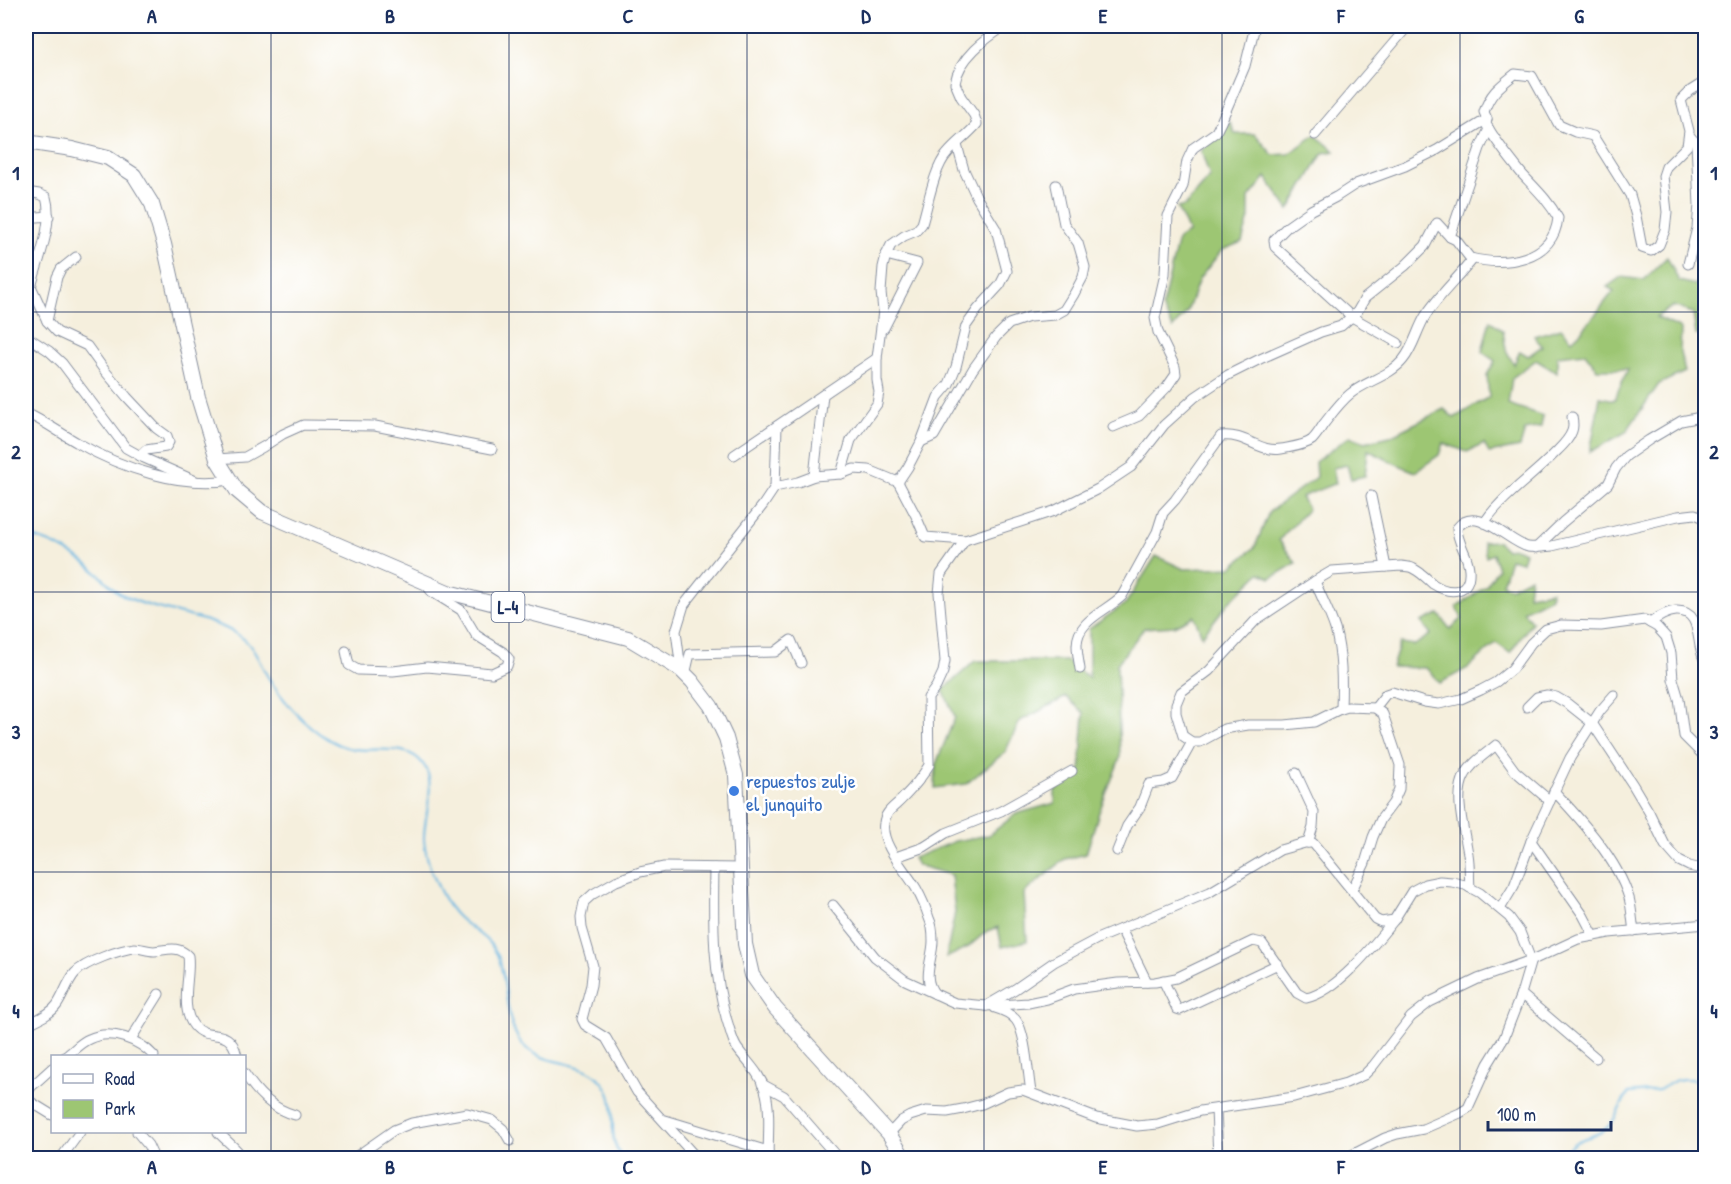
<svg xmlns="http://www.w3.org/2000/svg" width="1731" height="1184" font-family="'Patrick Hand',sans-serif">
  <rect width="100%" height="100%" fill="#fff"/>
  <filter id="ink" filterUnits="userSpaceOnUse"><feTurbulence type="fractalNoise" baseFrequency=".0167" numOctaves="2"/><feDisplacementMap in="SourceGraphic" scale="12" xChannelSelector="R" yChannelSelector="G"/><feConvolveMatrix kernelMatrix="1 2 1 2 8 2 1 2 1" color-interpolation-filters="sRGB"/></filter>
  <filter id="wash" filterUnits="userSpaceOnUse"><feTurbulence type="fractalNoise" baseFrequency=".008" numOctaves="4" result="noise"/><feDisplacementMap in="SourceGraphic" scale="24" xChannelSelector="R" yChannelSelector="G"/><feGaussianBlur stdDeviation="1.35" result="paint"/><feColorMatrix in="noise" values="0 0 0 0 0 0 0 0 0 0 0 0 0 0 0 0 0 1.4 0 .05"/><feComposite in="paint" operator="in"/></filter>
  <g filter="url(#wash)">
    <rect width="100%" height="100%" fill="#f5efdd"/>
    <!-- green -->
    <g fill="#9dc673" stroke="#5c7a68" stroke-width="1.5">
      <path d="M1230,122l5,12h20l18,21 16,-1 26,-19 20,16 -12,2 -34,57 -23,-33 -17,21v20l-7,24 -20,8 -23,29 -12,33 -14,16 -11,-21 16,-68 11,-7 -12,-24 8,-2 25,-29 -9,-26z"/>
      <path d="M1667,257l12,24 16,4 10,-12v62h-9l-3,-22 -20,-7 -17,11 25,12 -1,24 5,19 -26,12 -33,48 -36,20 10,-55 14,3 14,-31h-31l-12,-16 -28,3v17l-21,-13 -24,18 -4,26 35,12 -2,11 -16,3 -5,17 -31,6 -5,-9 -17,8 -24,-9 -4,12 -24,17 -23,-10 -24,-12 -3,26 -14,3 -4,-14 -14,3 3,15 -35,14 7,12 -29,31 17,23 -25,15 -11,-5 -31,29 -27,34 -8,-20 -20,10 -30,2 -27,36 3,94 -21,54 -13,42 -21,5 -41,34 3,48 -25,6 -4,-20 -11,4 -19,16 -22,11 9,-46 -4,-37 -34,-10 -4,-7 42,-17 34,-6 27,-21 39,-11v-12l25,-18 4,-60 -18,-16 -46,24 -15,31 -39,32 -31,4 1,-24 19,-47 -12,-27 32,-29h92l22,17v-49l37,-26 30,-47 28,13 48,-2 23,-20 14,-35 47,-35 -1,-15 35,-26 15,6 25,-6 54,-27 10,9 35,-21 -2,-22 8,-14 -13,-9 8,-32 13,11 3,19 8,14 6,-13 8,5 14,-10 -8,-10 27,-8 11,12c17,-14 28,-33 42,-49l-7,-4 14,-10 23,3z"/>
      <path d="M1497,541l8,8 10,-1 10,4 -3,10 -12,-3 -8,25 8,4 20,-11 -2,18 23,-4v6l-28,14 9,11 -22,31 -14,-10 -28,25 -28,15 -14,-15 -34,-1 8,-24 15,2 16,-11 -10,-12 18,-8 11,15 12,-10 -5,-12 29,-21 12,-17 -5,-15 -7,3 -3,-15z"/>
    </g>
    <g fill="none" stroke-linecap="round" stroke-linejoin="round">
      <!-- stream -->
      <g stroke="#67b6e1" stroke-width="2">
        <path d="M26,535c26,7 51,19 71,38 9,7 16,17 26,22 35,19 86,19 118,42 13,9 19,27 27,40 14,22 30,41 52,57 10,7 23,14 35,15 21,3 53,-6 68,15 15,19 0,53 1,76 1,12 5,25 10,37 6,15 13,30 25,41 13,12 30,20 38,36 12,27 6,71 27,92 23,22 63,12 81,39 16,23 -1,50 17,73"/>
        <path d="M1538,1158c8,-1 17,0 23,-4 6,-3 10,-9 15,-12 14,-7 25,-6 36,-20 7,-9 9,-20 17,-29l30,-3 17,-10 7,-1h8l15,3"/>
      </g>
    </g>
  </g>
  <g filter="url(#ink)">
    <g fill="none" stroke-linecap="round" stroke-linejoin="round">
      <!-- street casing -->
      <g stroke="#888f9e" stroke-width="11">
        <g id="street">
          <path d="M26,95h2"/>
          <path d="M1315,135l93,-109"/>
          <path d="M26,192l13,2 7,3c8,26 -8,64 -15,90"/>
          <path d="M26,218l23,-2"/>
          <path d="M1450,237l30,-89 9,-19"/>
          <path d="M1688,264l9,-36 2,-23 -3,-62 -7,-8"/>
          <path d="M26,275l21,46 10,11 30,14 18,25 22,26 29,31 11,8 2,6 -3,5 -20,3 -6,6"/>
          <path d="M47,321l10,-44 4,-8 15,-12"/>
          <path d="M884,328l33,-65 -31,-8"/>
          <path d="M26,336l23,15 13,12 64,85 18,10 52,23"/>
          <path d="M1398,343l-46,-26 -77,-70 -1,-7 13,-13 24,-17 25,-13 20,-13 49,-18 32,-16 50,-31"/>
          <path d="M26,413c18,8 34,20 52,30 43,25 102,45 152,37"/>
          <path d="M1113,427l26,-11 28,-29 9,-13 -1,-7 -17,-35 -3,-14 10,-44 3,-58 15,-30 4,-25 6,-13 23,-16 5,-10 24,-56 10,-40"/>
          <path d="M921,442l13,-6 39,-67 23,-32 13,-13 20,-7 26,-2 9,-5 10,-16 9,-17 2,-10 -7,-24 -14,-19 -8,-39"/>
          <path d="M734,455l143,-97"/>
          <path d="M217,459l28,-2 18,-10 20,-13 20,-9 72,1 117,23"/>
          <path d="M841,474l10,-34 26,-36 2,-12 -2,-12v-22l6,-47 -2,-19 2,-25 3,-12 5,-10 13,-9 12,-5 6,-7c6,-19 12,-56 25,-70 9,-11 21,-19 30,-30l-3,-9 -13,-18 -6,-14c4,-25 30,-44 50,-57"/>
          <path d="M814,476l9,-81"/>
          <path d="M898,482l10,-15 13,-25 17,-45 11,-13 7,-17 10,-41 12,-17 22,-24 7,-14 -11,-42 -19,-31 -13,-28 -7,-25"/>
          <path d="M775,487l2,-61"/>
          <path d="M1371,496l15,71"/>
          <path d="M1484,523c19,-28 48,-46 71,-70 7,-7 14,-13 17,-22 2,-5 1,-9 0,-14"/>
          <path d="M1536,548l27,-26 45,-38 8,-16 10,-12 23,-16 32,-19 25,-5"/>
          <path d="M1315,581c6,16 15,32 20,48 7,26 7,53 6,80"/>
          <path d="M1650,623c8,-6 16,-11 26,-12 21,-1 21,20 24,35 1,6 3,12 6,18"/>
          <path d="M346,651l3,14 9,5 35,1 34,-4 65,6 15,-7 2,-7 -6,-7 -27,-17 -15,-25 -29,-18 -5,-6"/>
          <path d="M1080,669c-1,-7 -3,-16 -3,-24 0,-25 30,-34 45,-49l35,-64 6,-19 12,-13 46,-64c25,-3 38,17 60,13 10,-2 23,-3 31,-9 4,-4 8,-10 11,-15 8,-10 16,-22 27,-31 16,-13 40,-18 53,-34 11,-13 14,-31 23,-45 13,-20 32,-37 47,-56"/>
          <path d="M681,670l-5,-39 8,-26 79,-100 12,-18 23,-5 16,-6 27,-2 13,-5 15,1 29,12 18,34 9,21 40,3 89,-29 44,-22 33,-22 33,-42 31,-28 33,-22 32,-16 61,-27 20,-6 16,-14 8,-14 40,-32 20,-20 12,-23 13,14 6,3 14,18c34,8 83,4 88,-40 -9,-17 -23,-30 -36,-44 -13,-16 -26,-32 -36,-50l1,-5 -3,-7c6,-19 16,-26 31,-38l17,2 27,49 16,7 18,4 37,59 6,21 6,32 9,3 8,-6 6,-15 2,-18 -4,-36 3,-9 21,-21 2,-15 -8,-31 9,-9 16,-10"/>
          <path d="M685,675l5,-21 85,-2 16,-12 10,23"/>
          <path d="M1527,707l10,-10 10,-2 9,2 12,7 24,19 41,62 16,27 16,33 14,16 10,5 17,4"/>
          <path d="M1375,708l11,-14 6,-2 32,10 15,2 22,-5 20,-9 15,-8 16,-13 19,-26 15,-14 15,-4 40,1 44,-6 12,7 9,10 5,16 2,26 6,20 5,37 22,22"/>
          <path d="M1296,773l18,39 -1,15 -5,16"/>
          <path d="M1554,791c28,30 63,68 75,107 3,11 3,22 5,33"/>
          <path d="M1531,841l52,74 11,21"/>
          <path d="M1117,851l10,-25 13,-19 9,-23 14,-2 9,-4 20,-36"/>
          <path d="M896,857l28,-10 22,-14 55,-22 71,-40"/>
          <path d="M714,868c-1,54 -2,107 15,159 2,7 4,15 8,21 10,14 23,25 28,42 6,19 3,48 3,68"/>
          <path d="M1470,888c-1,-11 0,-23 -2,-34 -3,-22 -15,-58 -3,-79 7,-13 21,-21 31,-30l19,26 35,30"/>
          <path d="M1352,890l13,-27 8,-26 8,-18 12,-16 6,-14 1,-24 -17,-51 -8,-6 -27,-1 -10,3 -24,12 -29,3h-37l-24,4 -24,13h-8l-9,-6 -7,-23v-9l5,-12 28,-21 47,-51 59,-39 17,-10 69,-5c5,1 9,0 13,3 8,4 13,10 19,15 17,11 38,10 36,-15 -1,-15 -12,-26 -12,-41 19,-25 51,14 71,19 8,1 16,0 24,-1l126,-30 17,-2 11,5"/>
          <path d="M833,905l42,52 30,23 50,23 31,3 42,-3 19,-4 27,-10 44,-6 37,-1 21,-4 77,-37 9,2 35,50 9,5c31,-6 68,-53 88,-78"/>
          <path d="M1500,909l14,-23 17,-45 39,-83 30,-47 14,-16"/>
          <path d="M1121,929l26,53"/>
          <path d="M1163,980l14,29 3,1 98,-46"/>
          <path d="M935,994c-14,-16 -2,-35 -2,-53 0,-7 -1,-17 -4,-23 -3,-10 -8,-21 -13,-30 -10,-17 -36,-44 -32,-65 1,-12 12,-17 19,-25 10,-10 19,-21 26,-33l-1,-67 8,-11 7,-15 2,-11 -6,-68 2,-19 24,-34"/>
          <path d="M1521,994l75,64"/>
          <path d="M986,1006l29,-17 39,-27 45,-24 111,-46 70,-42 25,-7h8l62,76 6,3 13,-2 18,-29 13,-7 15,-3 12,1 13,3 15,8 29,24 11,15 11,28 -10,34 -17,44 -16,26 -20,44 -8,5 -37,16 -26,5 -12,4 -39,20"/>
          <path d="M995,1008c7,2 16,6 21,12 10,13 12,55 15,72"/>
          <path d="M26,1025c10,-5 24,-10 31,-20 7,-10 10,-23 18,-32 10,-11 46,-24 60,-25 6,0 12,3 19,3 13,-1 24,-6 34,5 3,20 -9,52 6,70 13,17 36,-2 43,30"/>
          <path d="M131,1039l28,-45"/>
          <path d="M66,1056c7,-5 15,-14 23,-17 22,-11 50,1 65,17"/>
          <path d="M244,1073c13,20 28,36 51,42"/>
          <path d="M762,1084l22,12 54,62"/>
          <path d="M26,1094l5,-7 21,-19"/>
          <path d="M26,1099l26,16"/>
          <path d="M1216,1109l2,49"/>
          <path d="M662,1119l106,32"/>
          <path d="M137,1132l11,13 6,13"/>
          <path d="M218,1132c8,9 19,16 25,26"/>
          <path d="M889,1134l12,-13 9,-5 16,-5 21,1 16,-3 19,-5 26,-12 15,-2 73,28 41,8 21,-2 42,-13 94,-14 52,-14 18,-8 9,-9 38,-49 19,-15 48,-23 59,-21 41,-19 31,-6 97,-9"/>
          <path d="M61,1158l19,-26"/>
          <path d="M354,1158l40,-28 18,-7 55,-10 25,7 11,9 7,12"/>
          <path d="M695,1158l-1,-3 -57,-63 -31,-54 -21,-13 -3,-6 9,-34 2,-19 -11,-38 -1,-11 3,-15 9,-8 23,-13 24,-9 24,-5 77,1"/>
        </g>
      </g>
      <!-- primary casing -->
      <g stroke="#888f9e" stroke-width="16">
        <path id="primary" d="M26,142l46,7 36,9 26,17 18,29 12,40 34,153 19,62 20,32 25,21 186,80 180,46 53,32 11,11 19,25 15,32 10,37 9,169 7,31 23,33 114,126 15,24"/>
      </g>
      <!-- street -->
      <use href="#street" stroke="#fff" stroke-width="9"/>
      <!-- primary -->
      <use href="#primary" stroke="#fff" stroke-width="14"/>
    </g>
  </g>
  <!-- grid -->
  <path fill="none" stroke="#1b2f5e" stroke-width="1.5" stroke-opacity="0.55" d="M271,26v1132M509,26v1132M747,26v1132M984,26v1132M1222,26v1132M1460,26v1132M26,312h1680M26,592h1680M26,872h1680"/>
  <!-- markers -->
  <circle fill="#3f7fe0" stroke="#fff" stroke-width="2" cx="734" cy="791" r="6"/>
  <g text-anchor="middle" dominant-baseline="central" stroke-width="5" stroke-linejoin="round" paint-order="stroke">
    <!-- shield labels -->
    <rect fill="#fff" stroke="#5f6d8e" stroke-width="1.5" x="491.5" y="592" width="33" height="30" rx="4.5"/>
    <g font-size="18" font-weight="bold" fill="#1b2f5e">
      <text x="508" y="607">L-4</text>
    </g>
    <!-- shop labels -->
    <g font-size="20" fill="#366cbe" stroke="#fff" text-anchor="start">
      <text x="746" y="780">repuestos zulje<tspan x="746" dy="23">el junquito</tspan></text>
    </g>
  </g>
  <!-- margin -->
  <rect width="1731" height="1184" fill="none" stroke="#fff" stroke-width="66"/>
  <!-- legend -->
  <rect x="51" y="1055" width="195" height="78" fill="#ffffff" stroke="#a4acbf" stroke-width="1.5"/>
  <rect x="63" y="1074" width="30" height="9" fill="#ffffff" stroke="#a4acbf" stroke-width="1.5"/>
  <text x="105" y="1085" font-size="18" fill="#1b2f5e">Road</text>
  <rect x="63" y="1100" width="30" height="18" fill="#9dc673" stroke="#a4acbf" stroke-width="1.5"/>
  <text x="105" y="1115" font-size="18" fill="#1b2f5e">Park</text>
  <!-- scale -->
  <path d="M1488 1121v9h123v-9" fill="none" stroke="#1b2f5e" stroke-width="3"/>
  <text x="1497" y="1121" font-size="18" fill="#1b2f5e" stroke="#ffffff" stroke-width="4.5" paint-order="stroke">100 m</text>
  <rect x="33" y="33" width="1665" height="1118" fill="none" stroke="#1b2f5e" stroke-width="2"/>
  <g font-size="20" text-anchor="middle" font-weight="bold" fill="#1b2f5e">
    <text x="152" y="23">A</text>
    <text x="390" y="23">B</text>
    <text x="628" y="23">C</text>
    <text x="866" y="23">D</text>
    <text x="1103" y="23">E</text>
    <text x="1341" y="23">F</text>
    <text x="1579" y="23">G</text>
    <text x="16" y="180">1</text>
    <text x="1714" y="180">1</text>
    <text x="16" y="459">2</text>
    <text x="1714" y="459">2</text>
    <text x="16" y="739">3</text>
    <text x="1714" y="739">3</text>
    <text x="16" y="1018">4</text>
    <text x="1714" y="1018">4</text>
    <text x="152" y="1174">A</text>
    <text x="390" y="1174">B</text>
    <text x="628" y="1174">C</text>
    <text x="866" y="1174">D</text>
    <text x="1103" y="1174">E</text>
    <text x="1341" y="1174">F</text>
    <text x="1579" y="1174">G</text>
  </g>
</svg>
